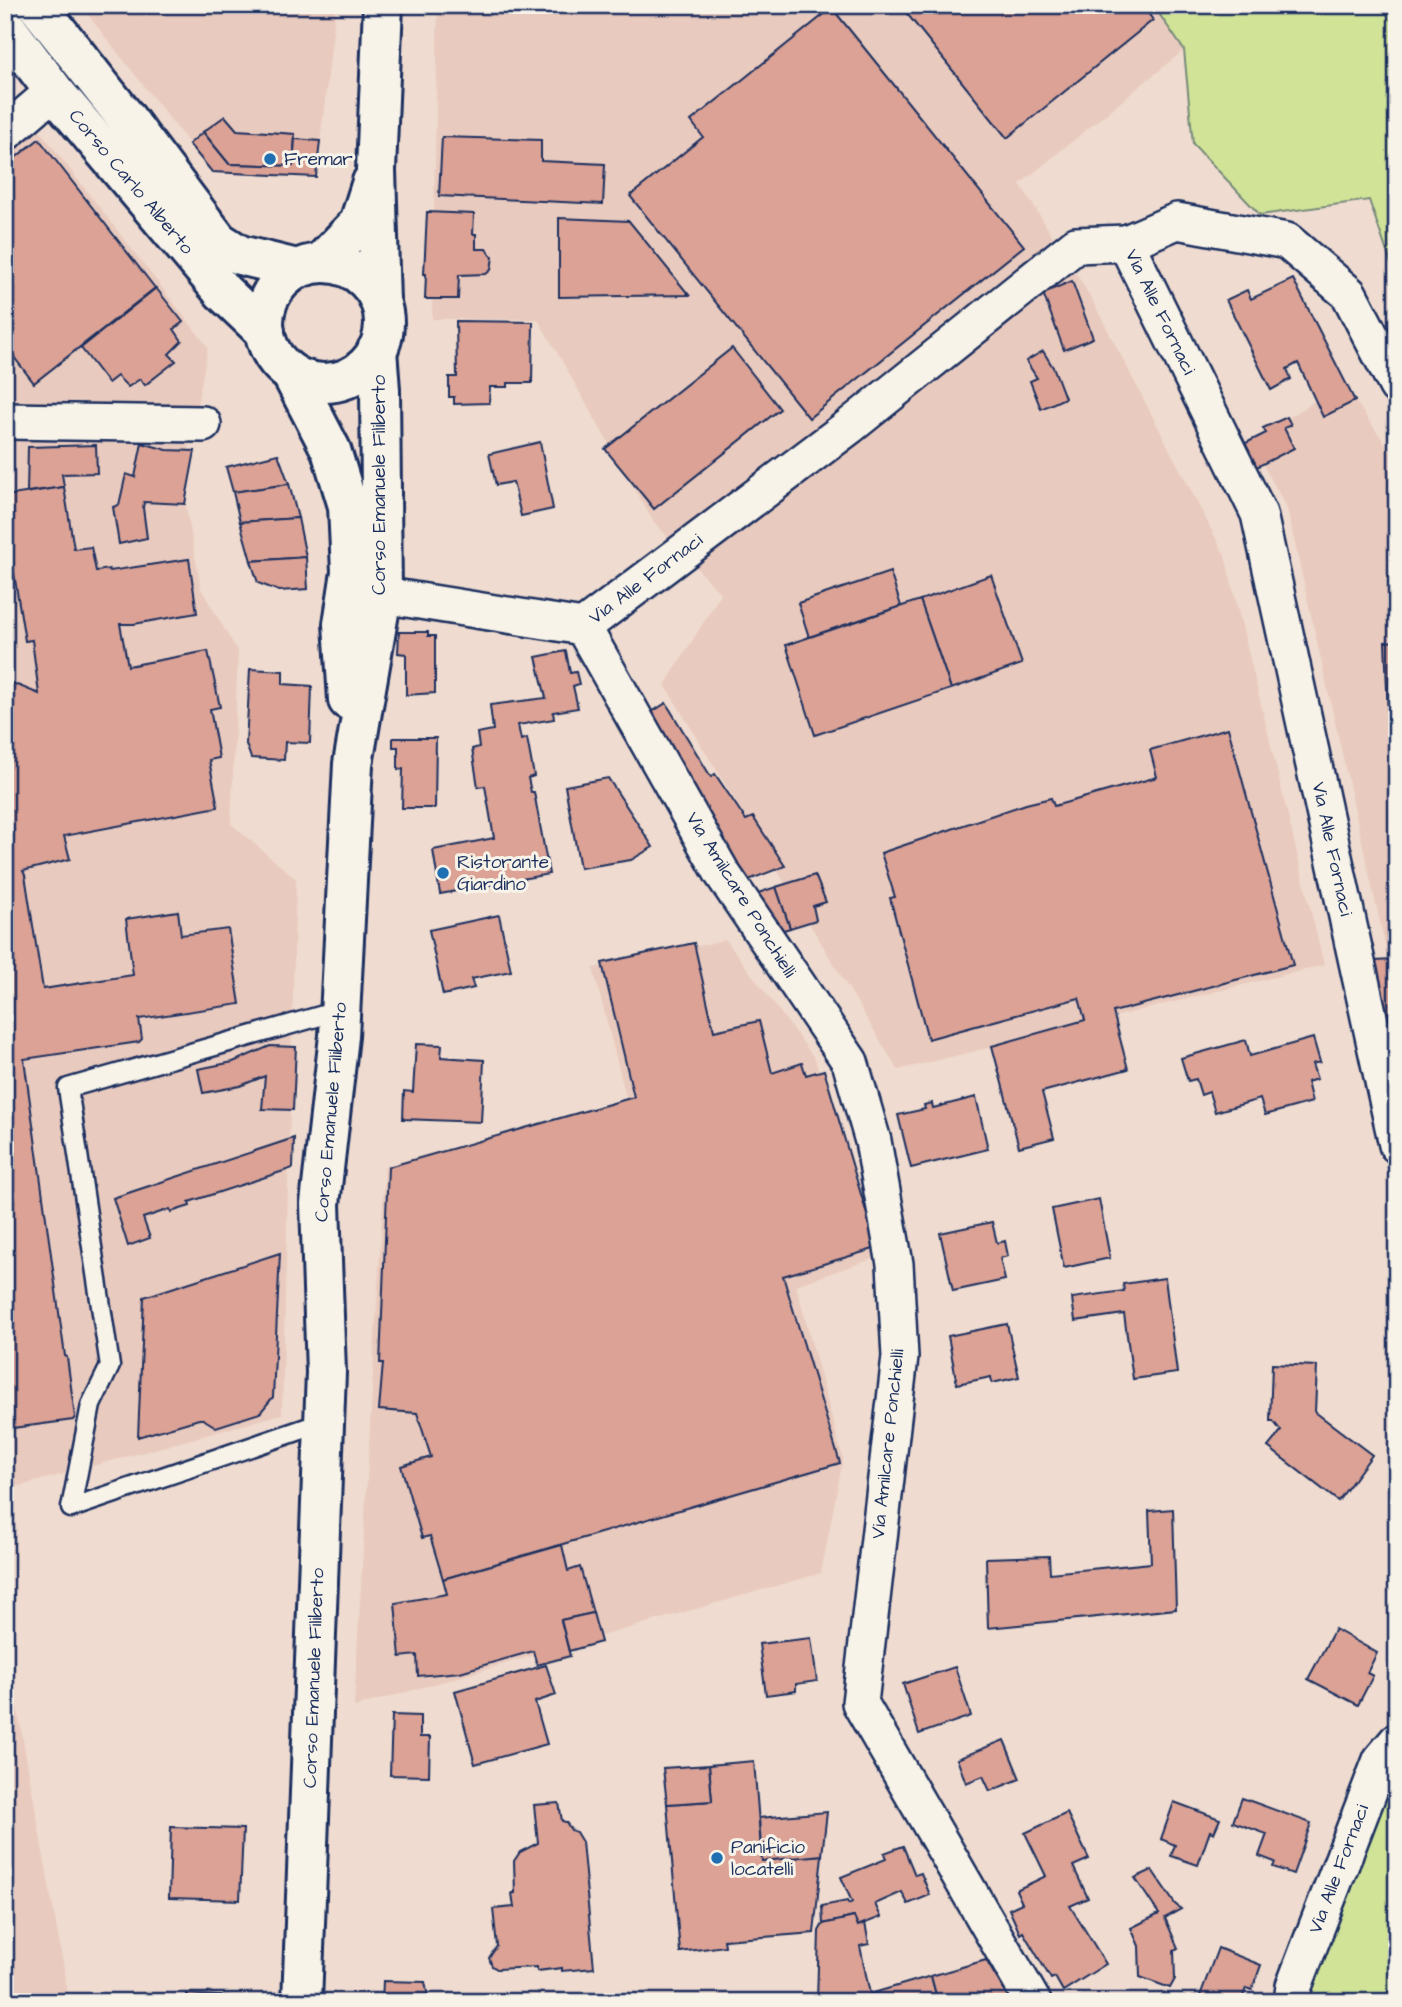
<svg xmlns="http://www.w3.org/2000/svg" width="1402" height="2007" font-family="'Architects Daughter',sans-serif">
  <rect width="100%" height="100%" fill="#efdbcf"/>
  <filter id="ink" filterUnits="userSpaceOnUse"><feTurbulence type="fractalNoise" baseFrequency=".0143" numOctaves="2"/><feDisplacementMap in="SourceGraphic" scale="14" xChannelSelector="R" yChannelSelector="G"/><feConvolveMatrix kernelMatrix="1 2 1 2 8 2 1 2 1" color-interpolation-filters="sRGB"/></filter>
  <g filter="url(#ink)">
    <!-- built -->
    <g fill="#e9cabe">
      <path d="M80,5h256l-20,172 -104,-5z"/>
      <path d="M438,5h716l30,45 -164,134 71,114 134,258 99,409 -426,105 -233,-385 56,-91 -68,-73 -115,-202h-106z"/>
      <path d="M5,86l203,261 -26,138 19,104 37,63 -7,172 65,55 -14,535 -277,76z"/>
      <path d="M1342,383l55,77v538l-110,-490 -36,-65z"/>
      <path d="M726,940l89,119 60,199 -79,27 47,174 -22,114 -467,134 31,-541 242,-66 -34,-132z"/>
      <path d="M16,1701l48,268 4,33h-63v-298z"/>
    </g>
    <!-- green -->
    <g fill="#d0e397" stroke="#76897a" stroke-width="2">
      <path d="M1153,5h244v276l-28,-81 -109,15 -67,-71 -9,-94z"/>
      <path d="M1397,1753v249h-95z"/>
    </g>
    <!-- building -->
    <g fill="#dba295" stroke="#1b2f5e" stroke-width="2">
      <path d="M900,5h242l11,15 -146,118z"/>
      <path d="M832,8l192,238 -215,172 -179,-222 73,-59 -12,-16z"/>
      <path d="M225,116l12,14 58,4 -2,32 -64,-2 -26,-32z"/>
      <path d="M203,132l26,32 64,2 2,-27 25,2 -4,36 -104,-5 -23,-28z"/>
      <path d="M442,137l99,3v21l64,3 -2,40 -164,-8z"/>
      <path d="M39,139l116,149 -121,95 -24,-31 -5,3v-189z"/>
      <path d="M427,212l47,2 -1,20h3v15h10l7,8 -2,13 -5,4 -27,1 -1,24h-33l1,-25h-2z"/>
      <path d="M559,218l70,3 60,74 -130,2z"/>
      <path d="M1293,279l62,122 -32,16 -25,-54 -11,6 4,10 -20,11 -45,-90 21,-10 4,9z"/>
      <path d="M1072,281l21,57 -29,12 -21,-57z"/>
      <path d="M156,288l27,34 -9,7 8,12 -13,13 7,7 -31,24 -5,-6 -12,8 -11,-11 -9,7 -27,-35z"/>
      <path d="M456,321l77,1 -1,61h-24v4h-18l-1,16 -35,1v-7h-5v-20h8z"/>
      <path d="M732,348l48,61 -126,100 -49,-60z"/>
      <path d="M1043,351l11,18 11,29 -24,11 -11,-28 7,-3 -11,-17z"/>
      <path d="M1287,417l4,8 -7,3 10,20 -47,24 -11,-24 30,-15 -3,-5z"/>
      <path d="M540,442l13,67 -32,7 -8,-34 -17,3 -7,-31z"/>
      <path d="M142,443l25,7 28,1 -10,53 -41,-2 -1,6 4,30 -28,6 -6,-37 6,-2 7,-31 9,3z"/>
      <path d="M96,445l1,28 -35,1 2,13 -37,5 1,-45z"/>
      <path d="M278,454l11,30 -56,8 -7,-25z"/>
      <path d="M289,484l9,34 -58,4 -7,-30z"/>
      <path d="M64,487l10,62 17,-2 5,24 13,-2 1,2 79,-12 8,54 -63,11h-14l8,42 80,-15 12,56 -10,2 9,49 -10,2 9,47 -154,29 6,23 -47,12 2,4 18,114 90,-14 -7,-56 52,-8 3,24 47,-6 12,75 -101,15 3,20 -3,3 -115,17 41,297 2,1 8,60 -2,3 -68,9v-749l34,14 -7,-54 -7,1 -20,-123v-22z"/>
      <path d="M298,518l8,39 -55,4 -11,-39z"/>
      <path d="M306,557l2,32 -29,2 -21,-8 -7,-22z"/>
      <path d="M890,572l11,34 -92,31 -11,-34z"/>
      <path d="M991,575l31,89 -71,25 -31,-89z"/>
      <path d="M920,600l31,89 -136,46 -29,-90z"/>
      <path d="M399,632h29v4h7v57l-29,2v-41l-8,-1z"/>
      <path d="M1397,641v94l-8,1 -4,-94z"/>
      <path d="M566,651l4,22 6,-1 3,12 -6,2 5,22 -25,4 1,7 -36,6 3,15 6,-2 7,38 -6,2 3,14h3l15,82 -109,20 -7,-44 61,-12 -9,-52 -7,1 -6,-38 7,-2 -2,-14 16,-3 -3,-25 56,-7 -10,-41z"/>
      <path d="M250,669l33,2v13l29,2 -2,57 -25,-1 -1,18 -33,-2 -5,-14z"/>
      <path d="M666,703l45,74 4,-3 31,46 7,-3 32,49 -44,17 -103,-162z"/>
      <path d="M1228,728l65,237 -180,47 15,57 -86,23 12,46 -35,9 -27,-101 93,-26 -6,-22 -151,41 -38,-141 5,-1 -14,-44 145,-49 25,-6 3,8 103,-29 -7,-27z"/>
      <path d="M393,738h43l-1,70h-33l1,-39 -5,1v-23h-5z"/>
      <path d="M608,778l45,69 -22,13 -51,8 -15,-82z"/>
      <path d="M815,875l11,27 -13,4 3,14 -26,8 -14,-41z"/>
      <path d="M776,887l14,41 -16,5 -25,-37z"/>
      <path d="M499,915l12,56 -40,8 3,9 -31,7 -14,-65z"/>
      <path d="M694,943l20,88 45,-10 13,52 30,-10 4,12 18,-5 53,178 -94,28 57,187 -397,116 -13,-43 -8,2 -21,-72 30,-9 -14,-44 -38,-3 4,-47h-3l8,-196 246,-70 -32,-134z"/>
      <path d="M1393,960h4v94l-22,-93z"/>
      <path d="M1313,1038l7,24 -8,2 5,15 -10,3 5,20 -47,13 -5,-16 -45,13 -6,-20 -8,3 -5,-16 -8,2 -7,-23 65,-18 4,16z"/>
      <path d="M416,1044l26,1 -1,12 43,3 -3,62 -78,-3 1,-28 9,1z"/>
      <path d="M270,1046l26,1 -3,63 -31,-1 3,-33 -25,10 -37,7 -5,-24 35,-7z"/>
      <path d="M976,1097l12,52 -77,19 -13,-53 27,-6 -1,-4 8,-2 1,5z"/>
      <path d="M294,1138l-1,30 -104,34 1,4 -19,6 -1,-3 -27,9 7,20 -22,8 -15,-48z"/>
      <path d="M1099,1199l11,59 -46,10 -12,-59z"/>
      <path d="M992,1222l5,21 8,-2 3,15 -8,2 5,22 -52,11 -13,-58z"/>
      <path d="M280,1253l-7,144 -13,16 -44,14 -13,-8h-4l-61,18 6,-140z"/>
      <path d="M1165,1278l12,95 -44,6 -9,-65 -49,7 -3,-23 52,-7 -1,-7z"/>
      <path d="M1007,1324l12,53 -27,6 -1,-6 -34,7 -9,-48z"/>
      <path d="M1272,1364l45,2 -2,46 57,43 -34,46 -70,-54 13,-16 -8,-10h-3z"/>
      <path d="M1173,1509l3,100 -188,19 -2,-70 63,-2 1,17 101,-10 -2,-52z"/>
      <path d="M562,1545l6,26 12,-4 13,46 -32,7 9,36 -33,9 -4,-14 -73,21 -42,4 -1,-21 -17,2 -5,-54 52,-9 -4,-15z"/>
      <path d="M593,1613l8,29 -32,9 -8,-31z"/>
      <path d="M1335,1629l42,24 -10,20 6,3 -15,29 -50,-26z"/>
      <path d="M811,1638l6,43 -21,3v7l-30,4 -7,-51z"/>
      <path d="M546,1665l10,30 -21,7 12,42 -72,20 -20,-73z"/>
      <path d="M955,1667l16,49 -52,18 -16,-50z"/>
      <path d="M392,1715l28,1v21h10l-1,39 -39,-1z"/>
      <path d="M1004,1740l16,39 -30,12 -7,-15 -17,7 -9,-24z"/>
      <path d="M754,1761l8,100 60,-6 -8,78 -90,7 1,6 -45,6 -13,-148 45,-3 -3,-36z"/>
      <path d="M709,1765l3,36 -45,3 -4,-36z"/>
      <path d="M1242,1798l69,25 -18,51 -20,-7 2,-5 -16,-6 8,-22 -34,-12z"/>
      <path d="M1174,1802l46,17 -6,14 -4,-2 -12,34 -27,-9 4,-11 -14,-6z"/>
      <path d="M559,1803l3,18 4,1 5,8 5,2 6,10 12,126 -32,3v-3l-25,3v-4l-40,2 -5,-3 -3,-8 8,-12 -4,-37 21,-2 -2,-14h3l-1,-32 6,-9 18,-9 -4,-38z"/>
      <path d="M827,1812l-5,43 -60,6 -3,-43z"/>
      <path d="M1067,1813l22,46 -16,7 15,32 -18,8 36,58 -43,27 -8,-14 -4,2 -28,-47 -3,2 -11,-25 13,-6 -6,-13 30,-14 -21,-43z"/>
      <path d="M171,1827l72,2 -3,71 -71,-2z"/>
      <path d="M903,1846l12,29 6,-2 9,22 -22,9 -6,-12 -27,12 6,13 -23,9 -4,-9 -31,7 -1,-18 25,-5 2,3 3,-2 -11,-25 45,-18 -2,-6z"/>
      <path d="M1152,1870l23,34 6,5 -16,9 13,30 -4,2 1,29 -5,9 -30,-11 -1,-31 -8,-18 28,-14 -24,-36z"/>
      <path d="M854,1917l4,9 7,-3 4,21 -9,2 10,48 61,-18 7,26h-121l2,-71 4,-7z"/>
      <path d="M1218,1948l43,17 -9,25 -6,-2 -5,14h-27l-14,-6z"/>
      <path d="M986,1960l25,42h-73l-7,-26z"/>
      <path d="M383,1981l42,1 4,20h-47z"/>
      <path d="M187,1994l63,4v4h-64z"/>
    </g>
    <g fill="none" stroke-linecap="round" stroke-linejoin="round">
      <!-- service casing -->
      <g stroke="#1b2f5e" stroke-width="23">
        <path id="service" d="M324,1422l-253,86 20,-103 19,-39 -42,-278 273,-78"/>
      </g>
      <!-- minor casing -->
      <g stroke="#1b2f5e" stroke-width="40">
        <g id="minor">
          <path d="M5,133l49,-42"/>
          <path d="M1126,243l51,-22 110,20 62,53 48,92"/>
          <path d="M5,421l198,3"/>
          <path d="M360,581l5,5 17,9 201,32 267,-201 226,-181 50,-2 133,271 138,631"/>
          <path d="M583,627l139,246 128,189 23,79 22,123 5,93 -40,346 173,299"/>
          <path d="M1292,2002l2,-16 87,-226 16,-19"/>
        </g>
      </g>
      <!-- secondary casing -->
      <g stroke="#1b2f5e" stroke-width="44">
        <g id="secondary">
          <path d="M37,5l85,108 96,128 22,14 57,14"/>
          <path d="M5,26l49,65 169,201 42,40"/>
          <path d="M321,263l38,-40 13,-41"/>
          <circle cx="324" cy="323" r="60"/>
          <path d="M380,302l-4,-132 7,-165"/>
          <path d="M291,373l40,77 17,56 3,66 -8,52 5,76"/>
          <path d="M302,2002l24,-630 -6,-168 19,-168 14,-272 29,-169 -2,-205 -3,-40"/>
        </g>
      </g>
      <!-- service -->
      <use href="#service" stroke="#f7f3e8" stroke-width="18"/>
      <!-- minor -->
      <use href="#minor" stroke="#f7f3e8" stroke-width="35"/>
      <!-- secondary -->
      <use href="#secondary" stroke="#f7f3e8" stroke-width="38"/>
      <!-- rail casing -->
      <g stroke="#1b2f5e" stroke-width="8">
        <path id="rail" d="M5,1950l10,52"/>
      </g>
      <!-- rail -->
      <use href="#rail" stroke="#f7f3e8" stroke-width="5" stroke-dasharray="16" stroke-linecap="butt"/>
    </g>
  </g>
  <!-- markers -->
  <g fill="#1f6fb2" stroke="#f7f3e8" stroke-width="2.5">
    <circle cx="270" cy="159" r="7"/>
    <circle cx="443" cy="873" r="7"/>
    <circle cx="717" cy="1858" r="7"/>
  </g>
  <g text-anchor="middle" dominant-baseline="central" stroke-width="6" stroke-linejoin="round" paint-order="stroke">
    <!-- poi labels -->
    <g font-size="19" fill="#1b2f5e" stroke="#f7f3e8" text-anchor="start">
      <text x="284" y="159">Fremar</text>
      <text x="457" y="862">Ristorante<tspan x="457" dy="22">Giardino</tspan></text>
      <text x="731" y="1847">Panificio<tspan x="731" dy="22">locatelli</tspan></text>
    </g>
    <!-- street labels -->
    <g font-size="19" fill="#1b2f5e" stroke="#f7f3e8">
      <text transform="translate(131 182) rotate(50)">Corso Carlo Alberto</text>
      <text transform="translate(1160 312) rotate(64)">Via Alle Fornaci</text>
      <text transform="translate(379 485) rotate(-90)">Corso Emanuele Filiberto</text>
      <text transform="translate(646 579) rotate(-37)">Via Alle Fornaci</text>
      <text transform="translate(1332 849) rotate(78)">Via Alle Fornaci</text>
      <text transform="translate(741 895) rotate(58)">Via Amilcare Ponchielli</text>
      <text transform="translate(331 1112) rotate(-85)">Corso Emanuele Filiberto</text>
      <text transform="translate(888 1444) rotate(-84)">Via Amilcare Ponchielli</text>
      <text transform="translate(314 1678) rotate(-88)">Corso Emanuele Filiberto</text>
      <text transform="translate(1339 1869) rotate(-69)">Via Alle Fornaci</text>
    </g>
  </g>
  <!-- margin -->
  <rect width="1402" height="2007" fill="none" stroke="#f7f3e8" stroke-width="28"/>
  <rect x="14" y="14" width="1374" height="1979" fill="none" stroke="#1b2f5e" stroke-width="2.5" filter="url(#ink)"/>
</svg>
